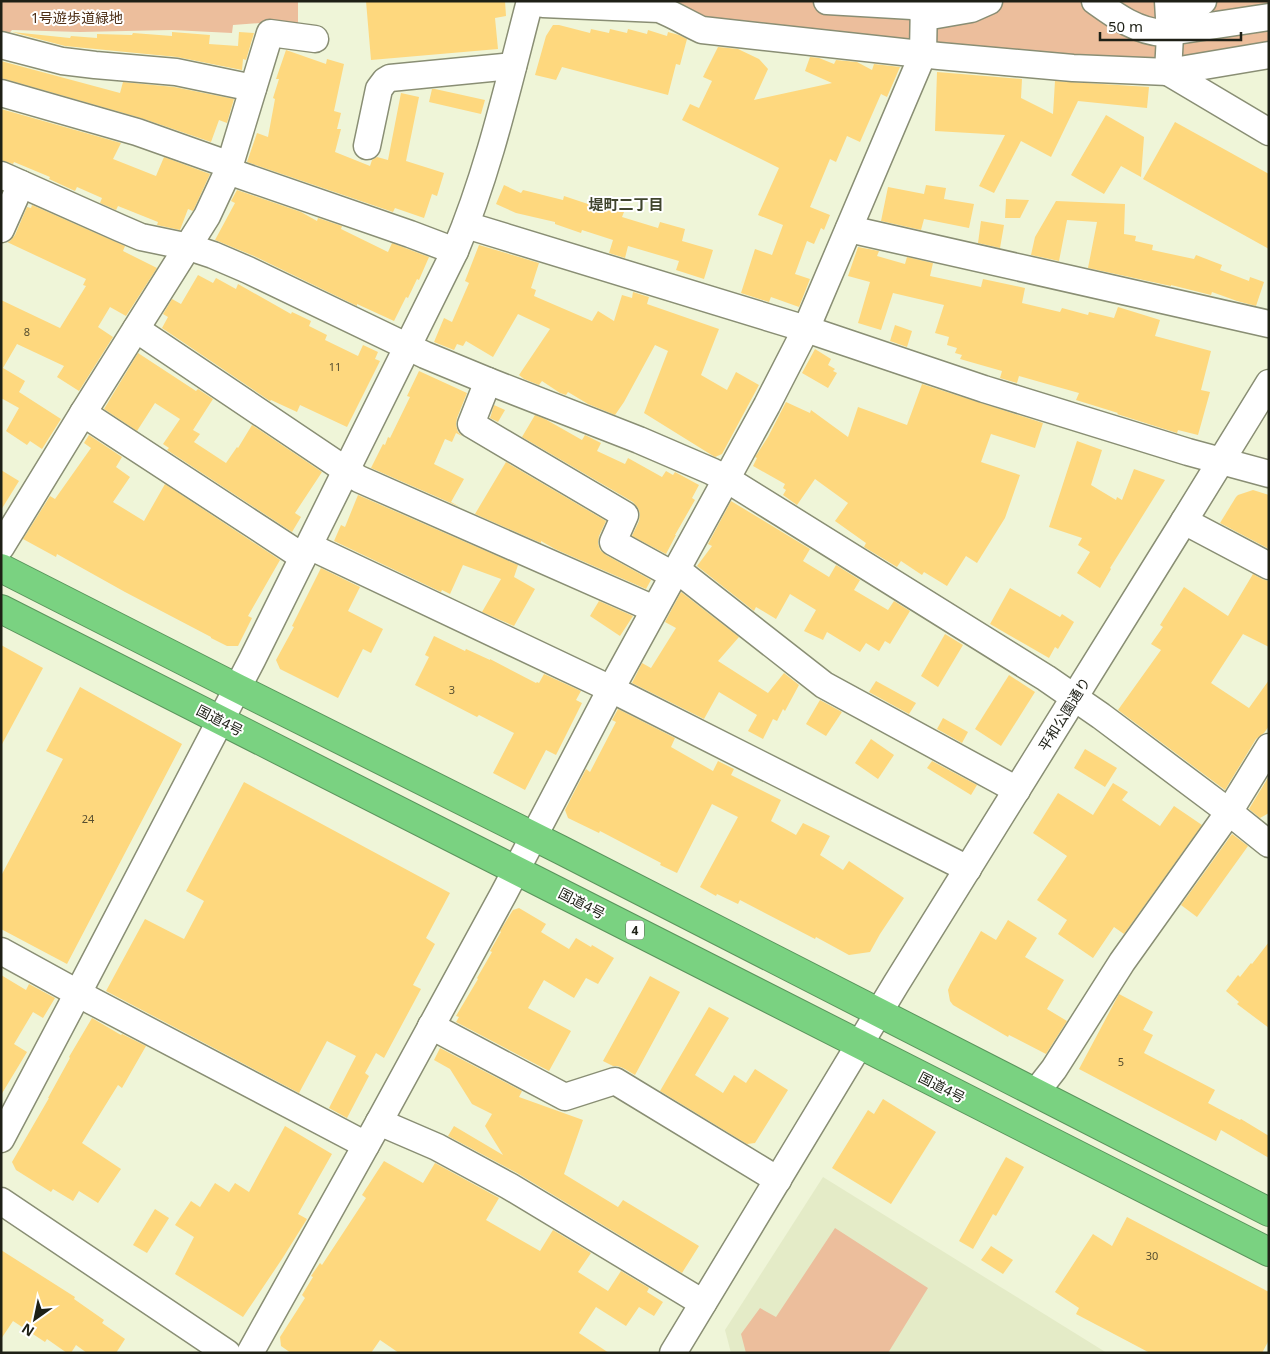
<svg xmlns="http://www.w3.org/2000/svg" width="1270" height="1354" font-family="'Noto Sans','Noto Sans JP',sans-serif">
  <rect width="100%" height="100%" fill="#eff5d8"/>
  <!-- built -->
  <path fill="#e4ebc7" d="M823,1177l284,176h-376l-6,-23z"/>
  <!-- green -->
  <g fill="#ecbe9c">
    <path d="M1,1h297v22l-25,-1 -40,3 -1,8 -60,-3 -92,2 -68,-2 -7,8 -4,-1z"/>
    <path d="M657,1h612v44l-108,17 -227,-18 -227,-25z"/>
    <path d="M835,1228l93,60 -40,65h-142l-5,-19 19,-26 16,9z"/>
  </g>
  <!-- building -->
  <g fill="#fed87e">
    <path d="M366,1h139l1,15 -11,2 3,31 -127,11z"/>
    <path d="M553,25h6l31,8 1,-4 18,4 1,-4 17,4 1,-4 19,5 1,-4 19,6 1,-4 11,3 8,4 -7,26 -4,-1 -8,31 -106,-28 -6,13 -21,-5 11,-39z"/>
    <path d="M12,32l58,6 1,-2 26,2v-4l35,1 1,-2 39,3v-4l38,3 -1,9 29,2 1,-14 15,1 -8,27 -3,-1 -1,11 -65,-13 -112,-11z"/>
    <path d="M718,47l20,2 21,10 9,10 -14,31 78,-17 -27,-12 5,-14 9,1 15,6 2,-4 21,2 15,8 2,-6 26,3 -13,30 -6,-3 -21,48 -13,-6 -11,26 -6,-3 -20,48 20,8 -6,15 -3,-2 -7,16 -7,-3 -12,33 15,5 -11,28 -28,-10 -2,5 -28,-9 14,-44 17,6 11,-30 -25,-10 21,-47 -97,-48 8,-16 9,4 13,-27 -9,-4z"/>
    <path d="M286,50l40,14 1,-5 17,5 -10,47 7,2 -4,16h4l-6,23 35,14 2,-6 5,-3 11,3 13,-67 18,4 -13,64 38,12 -7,23 -5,-2 -8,24 -29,-10 -2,4 -146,-50 10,-29 11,4 7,-38 -2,-1 6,-19h-3z"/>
    <path d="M1,61l119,32 3,-11 51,5 60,12 -7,24 -8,-3 -8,22 -70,-24 -140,-40z"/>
    <path d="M937,72l85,7 -1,19 32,16 2,-33 94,6 -2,21 -69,-7 -27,56 -30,-16 -27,52 -15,-7 26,-51 -70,-4z"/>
    <path d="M432,89h3l50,11 -4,14 -52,-12z"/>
    <path d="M1,109l120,34 -8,16 43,17 8,-19 46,17 -16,35 -1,2 -5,-2 -8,21 -23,-5 1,-3 -40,-16 -2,4 -16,-7 2,-5 -25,-11 -2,4 -26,-12 1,-2 -36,-15 -1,2 -12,-4z"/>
    <path d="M1106,115l38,22 -3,40 -20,-11 -17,28 -33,-19z"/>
    <path d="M1175,122l94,52v75l-126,-70z"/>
    <path d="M504,185l17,8 2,-3 40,10 1,-4 30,10 1,-4 29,10 -2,5 36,11 2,-6 25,7 -3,12 31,9 -9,29 -28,-9 3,-9 -51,-15 -3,12 -16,-5 4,-13 -31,-10 -1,3 -26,-9v-2l-39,-9 -20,-9z"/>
    <path d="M926,185l20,3 -2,11 30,5 -5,24 -45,-9 -3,11 -40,-9 7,-34 36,7z"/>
    <path d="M237,190l64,22 16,9 1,-3 24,8 -1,3 47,23 4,-9 37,14 -10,23 -2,-1 -9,19 -2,-1 -12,24 -37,-17v2l-103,-50 -39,-16 20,-37 -4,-2z"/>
    <path d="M1006,199l23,1 -9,18h-15z"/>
    <path d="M1056,201l69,3 -1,30 12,2 -1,5 18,4 -1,5 42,9 2,-4 26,10 -2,5 29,11 1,-4 14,5 -8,24 -19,-5 -25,-9 -1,3 -40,-10v1l-83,-18 9,-46 -30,-2 -8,41 -28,-6 4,-18z"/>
    <path d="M32,205l93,41 -2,5 34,17 -31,48 -16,-9 -12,20 15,10 -34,54 -22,-14 7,-11 -47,-22 -14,24 22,13 -6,11 42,27 -19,30 -12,-8 -3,4 -21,-14 13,-23 -18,-10v-98l59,28 26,-42 -3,-1 3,-6 -79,-37 3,-1 5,-6 12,-28 4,1z"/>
    <path d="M981,221l23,4 -4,23 -22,-5z"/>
    <path d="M479,245l60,18 -8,25 5,2 -2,6 58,25 6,-10 16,10 8,-26 10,3 1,-6 16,5 -2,7 72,25 -18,46 26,15 9,-18 23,13 -37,69 -7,3 -5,-3 -66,-41 24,-62 -13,-6 -31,57 -9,13 -27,-11 -20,-12 -2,3 -6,-2 -18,-12 -3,4 -15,-6 -5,-4 31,-46 -32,-15 -25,43 -27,-16 -3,5 -6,-2 -3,6 -20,-8 10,-24 8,4 17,-39 -4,-2z"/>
    <path d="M858,247l21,4 -2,5 28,8 2,-7 26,6 -3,13 51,11 2,-8 42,9 -3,15 38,9 2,-4 26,7 1,-3 25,6 4,-11 42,13 -5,16 56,15 -10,39 9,2 -12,43 -20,-5 -1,3 -60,-19 1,-1 -42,-13 3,-7 -60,-17 -2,7 -17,-5 2,-7 -42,-12 2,-4 -7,-2 2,-5 -10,-3 2,-8 -14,-4 9,-28 -51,-12 -12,37 -23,-7 12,-41 -22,-6z"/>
    <path d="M198,275l15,8 3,-5 20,11 2,-5 53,30 1,-2 19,9 -2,5 18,9 -2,5 33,16 5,-11 15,7 -3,7 5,2 -33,66 -47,-22 -3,7 -26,-12 -1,1 -108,-73 6,-11 -5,-3 9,-15 9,5z"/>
    <path d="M895,325l17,6 -5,16 -17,-6z"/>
    <path d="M815,349l16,10 -3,6 7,4 -2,2 4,2 -9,15 -26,-15z"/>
    <path d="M138,353l58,38 2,-2 15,10 -20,31 7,4 -6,8 32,21 11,-16 1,1 14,-23 70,47 -27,41 6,4 -9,15 -125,-82 2,-2 -6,-4 17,-25 -25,-16 -18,28 -33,-22z"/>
    <path d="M419,371l48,22 -10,25 -1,7 2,7 4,4 -6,-3 -4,9 -7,-3 -11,25 30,15 -13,23 9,5 -89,-39 12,-24 2,1 3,-8 2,1 20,-41 -3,-1z"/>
    <path d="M922,384l121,39 -8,25 -44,-14 -10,28 39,13 -15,43 -28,45 -11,-7 -19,30 -23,-14 -2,3 -21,-14 -4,6 -33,-20 2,-4 -31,-22 13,-18 -33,-24 -18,26 -14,-10 3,-5 -3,-2 2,-4 -32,-18 4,-8 -2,-1 13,-20 18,-35 24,11 1,-3 37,27 10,-30 49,18z"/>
    <path d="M494,405l11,5 -7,12 -8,-4z"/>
    <path d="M535,415l10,4 37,21 3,-5 16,8 -4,8 28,13 3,-6 34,19 4,-6 7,4 2,-3 24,13 -7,13 3,2 -20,35h1l-10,19 -34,-18 7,-15 1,-7 -2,-6 -5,-6 -111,-65z"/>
    <path d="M89,435l33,22 -6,10 14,10 -17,25 31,19 21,-37 115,76 -32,56 4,2 -14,28h-11l-16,-8v-1l-86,-45 -68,-38 -1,3 -33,-18 27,-43 5,3 36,-51 -7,-5z"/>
    <path d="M1077,441l25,9 -11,35 25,15 1,-3 5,3 12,-31 31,11 -55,88 1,1 -11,19 -23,-15 13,-21 -12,-7 4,-7 -33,-11z"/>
    <path d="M506,462l100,59 -7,15 -1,7 2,7 6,5 45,25 -5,9 -91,-40 -14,-8v2l-66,-29z"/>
    <path d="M1,470l18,11 -18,29z"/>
    <path d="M1253,490l16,5v54l-49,-26 16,-26 2,-2z"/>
    <path d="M358,495l160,70 -4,12 21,12 -21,37 -32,-14 19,-33 -38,-14 -13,29 -8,-4 -1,2 -107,-51 7,-16 4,2z"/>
    <path d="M731,501l79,48 -7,12 26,16 7,-12 24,15 -6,10 34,20 6,-9 16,10 -20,33 -5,-3 -6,10 -13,-8 -6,9 -33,-20 -4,8 -19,-9 12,-21 -26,-16 -14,25 -20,-12 -2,4 -57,-45 15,-20 -4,-2z"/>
    <path d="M321,568l39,19 -12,24 35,18 -12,24 -8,-4 -25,49 -58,-29 -4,-9 18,-33 -2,-1z"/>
    <path d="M1253,574l9,5 7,2v66l-26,-13 -32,49 38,25 20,-28v46l-5,7 -8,6 -31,51 -107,-80 43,-60 -10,-6 12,-17 -3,-2 24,-38 44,29z"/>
    <path d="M1010,588l50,29 2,-3 12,8 -16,27 -3,-2 -6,11 -59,-34z"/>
    <path d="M681,592l58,45 -21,24 50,32 16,-20 15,12 -14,26 -2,-2 -6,12 -4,-2 -10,20 -15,-8 9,-16 -38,-23 -15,27 -72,-36 10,-20 9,5 25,-40 -11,-6z"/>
    <path d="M599,601l34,15 -13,20 -30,-20z"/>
    <path d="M945,634l18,11 -25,42 -17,-11z"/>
    <path d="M434,636l31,15 1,-2 24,11v-1l46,24 1,-1 2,1 5,-9 37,17 -5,9 6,3 -26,52 -10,-5 -21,40 -32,-17 21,-40 -35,-18 -2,2 -62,-32 14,-28 -4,-2z"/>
    <path d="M1,645l42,23 -42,78z"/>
    <path d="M1009,675l26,17 -34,54 -26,-17z"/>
    <path d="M876,681l40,22 -7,11 -40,-22z"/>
    <path d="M80,687l102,57 -115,220 -66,-35v-53l62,-117 -17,-8z"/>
    <path d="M820,700l22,12 -16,24 -20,-12z"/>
    <path d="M618,709l57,29 -4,9 42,24 5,-10 16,8 -3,6 50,25 -10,21 25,14 7,-12 27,13 -10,19 23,15 6,-9 55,37 -24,36 -10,18 -21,3 -33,-18 -1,2 -75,-39 -2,4 -21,-10 -1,2 -16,-9 38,-70 -26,-13 -35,69 -17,-8 1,-2 -61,-32 -1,2 -31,-15 -3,-8 21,-41 4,3 26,-50 -4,-2z"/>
    <path d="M943,718l25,14 -6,11 -25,-14z"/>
    <path d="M871,739l23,16 -16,24 -23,-16z"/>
    <path d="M1085,749l32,19 -12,19 -31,-19z"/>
    <path d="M932,761l45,24 -6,10 -44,-27z"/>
    <path d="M1269,776v37l-9,5 -11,-9z"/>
    <path d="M244,782l206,111 -24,45 9,6 -22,41 8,4 -37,69 -8,-5 -11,20 4,3 -22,42 -18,-10 27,-52 -29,-15 -28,52 -193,-102 39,-72 39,20 20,-38 -18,-10z"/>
    <path d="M1113,783l15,9 -6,8 38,26 14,-20 28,19 -78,109 -10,-7 -21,31 -35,-24 9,-14 -30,-20 30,-44 -34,-23 25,-40 35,22z"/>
    <path d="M1232,834l16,12 -51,71 -16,-12z"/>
    <path d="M519,908l27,16 -5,8 28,17 7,-11 15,9 1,-2 22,13 -16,26 -12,-6 -12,20 -30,-18 -16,28 43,23 -22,40 -93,-49 3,-5 -3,-1 22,-37 -1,-1 15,-26 -2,-1 11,-19 -1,-1 13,-21z"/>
    <path d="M1008,920l29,18 -12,19 39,23 -17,29 20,12 -21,33 -37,-19 -1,2 -55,-32 -3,-4 -2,-11 2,-5 31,-54 15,9z"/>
    <path d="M1269,942v86l-32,-24 2,-2 -13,-11 12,-16 2,2 11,-14 1,1z"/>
    <path d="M1,975l25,15 3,-6 26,14 -12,20 -10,-6 -19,32 13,8 -26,43z"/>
    <path d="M650,976l30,16 -45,83 -12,-7 -6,-2h-4l-10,-5z"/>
    <path d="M1119,994l34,18 -10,18 10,5 -9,18 71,37 -7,13 32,17 1,-1 28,17v22l-48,-28 -5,11 -137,-72z"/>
    <path d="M709,1007l20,11 -34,57 28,18 11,-18 12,8 9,-14 33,21 -33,53 -8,1 -87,-53z"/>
    <path d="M92,1018l29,17 1,-1 24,12 -24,42 -4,-3 -36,58 39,26 -23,34 -19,-12 -6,10 -20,-12 -2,3 -35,-22 -4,-8 37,-64h-1l22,-40 -1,-1z"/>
    <path d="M440,1048l82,43 -3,6 64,23 -19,54 54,33 5,-7 76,46 -17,27 -165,-100 -69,-37 6,-10 49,29 -18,-29 7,-12 -20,-10 -22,-35 -16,-9z"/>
    <path d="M883,1099l53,33 -45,72 -59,-36 36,-58 6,4z"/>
    <path d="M285,1126l47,28 -34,60 9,5 -25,40 -39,58 -68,-43 19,-37 -19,-12 16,-24 9,6 15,-24 14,9 6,-9 14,9z"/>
    <path d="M1006,1157l18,10 -28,49 -3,-2 -20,35 -14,-8z"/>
    <path d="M384,1161l39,22 12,-20 64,35 -13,22 54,31 13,-21 38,23 -13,19 30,19 13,-20 28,17 -2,4 16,10 -9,14 -15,-9 -13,19 -30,-19 -17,26 30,20h-210l-19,-13 -9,13h-80l-10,-7 -1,-9 25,-39 -3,-3 11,-18 -2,-1 9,-13 2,2 44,-67 -4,-3z"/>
    <path d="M155,1209l14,9 -22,35 -14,-8z"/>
    <path d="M1127,1217l142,75v48l-7,13h-112l-74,-39 3,-6 -24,-16 38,-58 19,12z"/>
    <path d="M991,1246l22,14 -10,14 -22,-14z"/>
    <path d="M1,1250l74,47 -1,2 30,21 -2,3 23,16 -9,14h-29l-11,-8 -5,8h-4l-20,-14 -2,3 -32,-21 -12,18z"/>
  </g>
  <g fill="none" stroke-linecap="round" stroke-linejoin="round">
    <!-- minor casing -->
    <g stroke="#898e74" stroke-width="29">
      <g id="minor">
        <path d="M827,1l85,5 13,4"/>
        <path d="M1095,1c21,15 41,30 68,32l106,-16"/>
        <path d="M530,2l13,2 116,5c15,6 28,14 43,21l237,26 134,12 95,4 101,-17"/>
        <path d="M925,17l46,-8 18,-8"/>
        <path d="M1169,28l34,-27"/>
        <path d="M1,45l61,16 33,4 81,7 77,16"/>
        <path d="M1168,72l101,60"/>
        <path d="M1168,72l2,-37 -2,-34"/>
        <path d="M1,93l136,39 93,33"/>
        <path d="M367,146l12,-57 6,-8 5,-3 123,-12"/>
        <path d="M228,171l182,63 45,17"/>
        <path d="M1,175l119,53 21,9 48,10 24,8 35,15 177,85 63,26 151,59 72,31 14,7 321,200 55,38 128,96 40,32"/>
        <path d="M466,225l340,104 178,60 204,63 81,22"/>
        <path d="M1,229l20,-45"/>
        <path d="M849,229l420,95"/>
        <path d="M136,329l223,150 295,130"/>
        <path d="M488,381l-17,43 154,91 -12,27 60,33"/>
        <path d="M83,413l220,144"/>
        <path d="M1184,521l85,45"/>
        <path d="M309,546l302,143 357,180"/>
        <path d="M1,547l82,-134 124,-197 21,-45 42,-138 45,6"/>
        <path d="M676,569l148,116 193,105"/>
        <path d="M1,951l91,50 274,144"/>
        <path d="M431,1026l134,71 50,-16 163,99"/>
        <path d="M1036,1092l18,-23 68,-107 107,-150 40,-65"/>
        <path d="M379,1122l58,25 72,39 194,117"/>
        <path d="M1,1139l77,-146 174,-333 203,-409c34,-80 53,-166 75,-250"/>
        <path d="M1,1201l226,152"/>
        <path d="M250,1353l129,-231 124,-227 108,-206 156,-284 39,-76 117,-275 1,-53"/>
        <path d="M673,1353l223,-369 288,-463 85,-138"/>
      </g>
    </g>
    <!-- highway casing -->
    <g stroke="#5a945c" stroke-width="30">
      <g id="highway">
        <path d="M1,568l236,120 324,162 708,362"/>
        <path d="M1,609l1268,643"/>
      </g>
    </g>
    <!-- minor -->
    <use href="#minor" stroke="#fff" stroke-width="26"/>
    <!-- highway -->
    <use href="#highway" stroke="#7ad281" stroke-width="28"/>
  </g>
  <g text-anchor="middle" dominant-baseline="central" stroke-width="4" stroke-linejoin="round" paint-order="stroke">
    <!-- number labels -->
    <g font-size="11" fill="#564e30">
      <text x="27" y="331">8</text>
      <text x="335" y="366">11</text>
      <text x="452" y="689">3</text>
      <text x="88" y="818">24</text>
      <text x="1121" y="1061">5</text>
      <text x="1152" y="1255">30</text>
    </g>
    <!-- shield labels -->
    <rect fill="#fff" stroke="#62635c" stroke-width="1" x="626" y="920.5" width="18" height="19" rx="4"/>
    <g font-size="12" font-weight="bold" fill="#1e2016">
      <text x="635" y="930">4</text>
    </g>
    <!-- park labels -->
    <g font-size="14" fill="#4d2e15" stroke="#fff">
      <text x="77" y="17">1号遊歩道緑地</text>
    </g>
    <!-- street labels -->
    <g font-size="14" fill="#1e2016" stroke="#fff">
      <text transform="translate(1064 714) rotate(-58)">平和公園通り</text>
      <text transform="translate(220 720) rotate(27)">国道4号</text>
      <text transform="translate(582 903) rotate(27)">国道4号</text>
      <text transform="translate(942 1087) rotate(27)">国道4号</text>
    </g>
    <!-- neighbourhood labels -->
    <g font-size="15" font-weight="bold" fill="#3f442c" stroke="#fff">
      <text x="626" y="204">堤町二丁目</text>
    </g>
  </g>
  <!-- border -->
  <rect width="1270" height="1354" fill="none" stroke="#1e2016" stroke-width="5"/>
  <!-- north arrow -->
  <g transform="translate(35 1319) rotate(213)" stroke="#ffffff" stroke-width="4" paint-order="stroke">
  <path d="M0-4L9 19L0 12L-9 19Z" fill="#1e2016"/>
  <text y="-8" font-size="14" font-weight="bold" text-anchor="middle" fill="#1e2016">N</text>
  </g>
  <!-- scale -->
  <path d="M1100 32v8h141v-8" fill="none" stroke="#1e2016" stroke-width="2.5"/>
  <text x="1108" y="32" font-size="15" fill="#1e2016" stroke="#ffffff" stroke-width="4" paint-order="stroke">50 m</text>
</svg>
